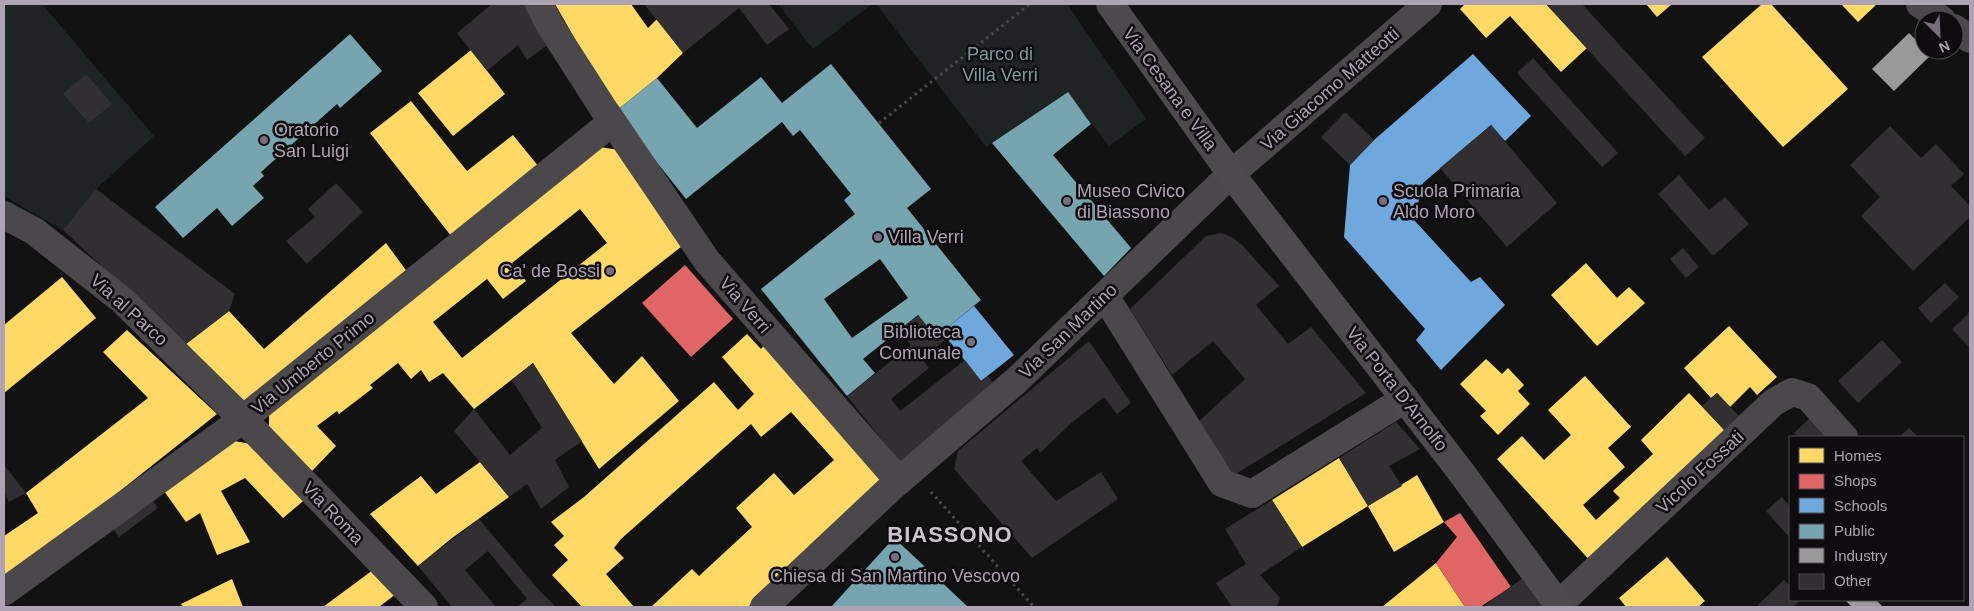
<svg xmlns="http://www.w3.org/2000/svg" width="1974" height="611" font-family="Arial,sans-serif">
  <rect width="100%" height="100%" fill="#121212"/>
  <!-- green -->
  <g fill="#1e2424">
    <path d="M4,4h38l112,132 -58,53 -33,41 -59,-34z"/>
    <path d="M778,4h94l-59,45z"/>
    <path d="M876,4h191l79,115 -37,27 -42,-54 -81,55z"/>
  </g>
  <!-- homes -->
  <g fill="#ffd966" fill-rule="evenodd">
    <path d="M555,4h76l17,24 9,-9 26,34 -26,25 -41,33z"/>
    <path d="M1465,4h81l41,44 -26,24 -51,-56 -24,22 -26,-29z"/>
    <path d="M1646,4h26l-15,13z"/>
    <path d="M1762,4h9l77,85 -65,58 -81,-90z"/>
    <path d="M1841,4h36l-19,18z"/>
    <path d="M471,50l34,44 -52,42 -35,-43z"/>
    <path d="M411,101l56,70 46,-36 26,32 -87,70 -82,-104z"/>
    <path d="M600,147l25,4 61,92 -115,90 43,51 28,-28 37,45 -80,68 -66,-106 -59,46 -31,-36 -14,9 -8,-12 -10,9 -13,-16 -28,22 3,3 -34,26 -2,-3 -20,15 19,20 -25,26 -42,-41v-18zM580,209l27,34 -145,115 -29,-36 54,-43 16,20 23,-18 -14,-18z"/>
    <path d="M386,243l22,30 -161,131 -61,-60 43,-33 35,38z"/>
    <path d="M1586,263l31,35 12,-11 16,16 -48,43 -46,-51z"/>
    <path d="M62,277l34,41 -92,75v-68z"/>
    <path d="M1729,326l48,51 -20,18 -7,-8 -20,20 -13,-14 -6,5 -27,-30z"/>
    <path d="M127,330l90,84 -150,119 -63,45v-42l34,-23 -12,-20 122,-95 -45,-46z"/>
    <path d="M747,334l14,15 6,-7 120,133 -139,132h-97l41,-38 7,7 53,-49 -16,-19 38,-35 20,22 40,-35 -43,-48 -30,25 -10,-13 -130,115 -7,9 10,10 -18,16 28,33h-52l-30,-32 16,-15 -14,-15 10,-9 -13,-14 33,-25 130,-115 24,28 16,-16 -32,-37z"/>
    <path d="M1486,359l16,15 6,-6 16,17 -6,6 12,13 -32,31 -18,-19 6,-5 -26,-27z"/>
    <path d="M1585,376l46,51 -23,21 17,19 -42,38 13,15 24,-22 -7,-7 40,-37 -12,-14 48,-47 42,44 -137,128 -97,-106 25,-23 22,24 27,-25 -23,-25z"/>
    <path d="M234,441l23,4 51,52 -25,21 -38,-40 -24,13 29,51 -33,13 -17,-42 -14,9 -22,-31z"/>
    <path d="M1339,458l29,48 -66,41 -30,-47z"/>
    <path d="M480,462l29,35 -57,41 -34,28 -48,-52 51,-38 15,18z"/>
    <path d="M1417,475l27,47 -50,30 -26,-46z"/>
    <path d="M1667,557l38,44 -7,6h-72l-7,-9z"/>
    <path d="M1436,563l29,44h-83z"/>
    <path d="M377,567l24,23 -22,17h-56z"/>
    <path d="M232,579l11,28h-60l-2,-3z"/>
  </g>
  <!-- shops -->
  <g fill="#e06666">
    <path d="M685,265l48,54 -42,38 -49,-54z"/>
    <path d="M1460,513l51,74 -31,20h-15l-29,-44 21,-26 -13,-15z"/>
  </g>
  <!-- schools -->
  <g fill="#6fa8dc">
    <path d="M1473,54l58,62 -26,25 -14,-16 -68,58 -9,37 57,62 9,-5 25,28 -64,65 -25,-30 9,-11 -81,-92 6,-72 24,-25z"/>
    <path d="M974,306l40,49 -33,26 -39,-49z"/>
  </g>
  <!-- public -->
  <g fill="#76a5af" fill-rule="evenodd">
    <path d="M350,34l32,37 -42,37 -3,-4 -76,68 3,4 -11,10 11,12 -32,28 -15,-18 -34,30 -28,-31z"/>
    <path d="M831,64l100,125 -24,19 74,92 -45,37 -18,-22 -55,44 12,14 -28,23 -86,-107 94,-75 -11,-14 7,-6 -51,-64 -7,6 -11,-14 -96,77 -70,-88 41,-33 40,50 64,-51 21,26zM880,259l28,39 -56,40 -28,-39z"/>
    <path d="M1068,92l23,32 -38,31 78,93 -27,28 -112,-133z"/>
    <path d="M894,538l40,37 34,32h-137z"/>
  </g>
  <!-- industry -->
  <g fill="#999">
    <path d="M1909,33l22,22 -37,36 -22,-22z"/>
    <path d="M1845,600h31l7,7h-31z"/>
  </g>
  <!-- building -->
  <g fill="#312f31">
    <path d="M492,4h33l21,42 -19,14 -9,-15 -31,26 -30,-38z"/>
    <path d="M644,4h125l20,25 -22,16 -28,-37 -56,45z"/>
    <path d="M1546,4h36l123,134 -20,18z"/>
    <path d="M1533,58l85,95 -16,14 -85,-94z"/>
    <path d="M86,74l26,30 -23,19 -26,-29z"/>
    <path d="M1345,112l29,28 -24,25 -29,-28z"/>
    <path d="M1491,125l66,78 -50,44 -67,-79z"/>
    <path d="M1890,126l31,32 15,-14 28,30 -13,12 19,20v11l-57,54 -52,-55 19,-19 -30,-32z"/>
    <path d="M1679,175l30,35 16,-13 24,27 -36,32 -55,-62z"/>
    <path d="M336,183l27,29 -56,52 -21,-23 29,-24 -7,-8z"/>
    <path d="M96,189l139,105 -6,17 -43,33 -123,-114z"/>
    <path d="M1221,233l11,4 10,8 37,41 -23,19 32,39 23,-17 55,66 -132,82 -36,-53 47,-43 -32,-38 -41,34 -42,-66 76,-73z"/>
    <path d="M1683,248l16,19 -13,11 -16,-19z"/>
    <path d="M1945,283l14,14 -28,26 -13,-15z"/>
    <path d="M1970,312v36l-18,-19z"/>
    <path d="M918,315l18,22 6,-5 5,6 -25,21 7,9 -38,31 9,12 65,-51 16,21 7,-5 10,13 -96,76 -55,-69 64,-51 -12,-15z"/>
    <path d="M1882,340l20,22 -44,41 -20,-22z"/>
    <path d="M1089,341l42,62 -14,11 -13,-17 -35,28 -29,28 -3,-5 -16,13 35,40 45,-29 17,27 -86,59 -78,-89 4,-18z"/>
    <path d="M533,363l49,78 -27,19 14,27 -28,22 -14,-25 -18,13 -55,-66 20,-22 36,46 32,-27 -30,-48z"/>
    <path d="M1717,393l22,23 -15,14 -22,-24z"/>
    <path d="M1812,416l20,21h-34l-4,-4z"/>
    <path d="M1396,422l24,27 -31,17 13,20 -34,20 -29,-48z"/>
    <path d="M1909,428l9,9h-19z"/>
    <path d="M4,465l22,28 -17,9 -5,-10z"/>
    <path d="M149,496l9,12 -39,29 -9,-12z"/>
    <path d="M1782,497l8,10v27l-2,2 -22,-25z"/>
    <path d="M1272,500l30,47 -42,28 20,23 -3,9h-45l-16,-24 30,-19 -21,-35z"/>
    <path d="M479,519l59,70 18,18h-39l10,-8 -39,-48 -23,19 31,37h-44l-34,-41z"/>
    <path d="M1523,578l20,29h-56l-2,-2z"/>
    <path d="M1784,580l6,6v14h11l-8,7h-33l-2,-2z"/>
  </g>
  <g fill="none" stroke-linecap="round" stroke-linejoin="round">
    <!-- path -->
    <g stroke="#4c494e" stroke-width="3" stroke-dasharray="2.5 4" stroke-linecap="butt">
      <path d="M879,123l151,-119"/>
      <path d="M931,492l103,115"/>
    </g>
    <!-- minor -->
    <g stroke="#4b484c" stroke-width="28">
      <path d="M1920,4l22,16"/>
      <path d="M1954,28l16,11"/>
      <path d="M608,115l99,146 192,220"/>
      <path d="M4,215l30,16 88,69 121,119 181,188"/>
      <path d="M1105,296l117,187 30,11 153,-95"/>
      <path d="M4,592l239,-173 369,-297 -61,-95 -12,-23"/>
      <path d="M1558,605l216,-203 18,-10 16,5 36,40"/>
      <path d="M764,607l130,-122 123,-105 214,-206 197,-170"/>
    </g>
    <!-- major -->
    <path stroke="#4d4a4e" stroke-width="28" d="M1110,4l121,170 230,298 99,135"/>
  </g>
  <!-- markers -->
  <g fill="#77707b" stroke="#0e0c0e" stroke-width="2">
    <circle cx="264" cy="140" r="5"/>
    <circle cx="1067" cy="201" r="5"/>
    <circle cx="1383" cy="201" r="5"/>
    <circle cx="878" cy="237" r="5"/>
    <circle cx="610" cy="271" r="5"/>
    <circle cx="971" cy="342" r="5"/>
    <circle cx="895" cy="557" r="5"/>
  </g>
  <g text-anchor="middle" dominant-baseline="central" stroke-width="5" stroke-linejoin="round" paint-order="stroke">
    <!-- park labels -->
    <g font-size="18" fill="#7a9e9e" stroke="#0e0c0e">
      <text x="1000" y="54">Parco di<tspan x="1000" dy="21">Villa Verri</tspan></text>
    </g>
    <!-- street labels -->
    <g font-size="18" fill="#aea3b3" stroke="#0e0c0e">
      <text transform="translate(1170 89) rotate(54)">Via Cesana e Villa</text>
      <text transform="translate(1330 89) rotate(-41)">Via Giacomo Matteotti</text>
      <text transform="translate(745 305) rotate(49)">Via Verri</text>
      <text transform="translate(129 310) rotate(42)">Via al Parco</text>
      <text transform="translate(1068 331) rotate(-44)">Via San Martino</text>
      <text transform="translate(313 363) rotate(-39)">Via Umberto Primo</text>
      <text transform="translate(1397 389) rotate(52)">Via Porta D'Arnolfo</text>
      <text transform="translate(1700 472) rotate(-43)">Vicolo Fossati</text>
      <text transform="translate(333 513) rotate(46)">Via Roma</text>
    </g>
    <!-- poi labels -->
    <g font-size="18" fill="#aea3b3" stroke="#0e0c0e" text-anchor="start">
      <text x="274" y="130">Oratorio<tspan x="274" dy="21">San Luigi</tspan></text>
      <text x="1077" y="191">Museo Civico<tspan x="1077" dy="21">di Biassono</tspan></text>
      <text x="1393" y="191">Scuola Primaria<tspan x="1393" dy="21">Aldo Moro</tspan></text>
      <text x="888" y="237">Villa Verri</text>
      <text x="600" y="271" text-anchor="end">Ca' de Bossi</text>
      <text x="961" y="332" text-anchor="end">Biblioteca<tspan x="961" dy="21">Comunale</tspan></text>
      <text x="895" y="576" text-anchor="middle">Chiesa di San Martino Vescovo</text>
    </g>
    <!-- district labels -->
    <g font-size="22" font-weight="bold" letter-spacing="1" fill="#ccc4cf" stroke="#0e0c0e">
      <text x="950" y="534">BIASSONO</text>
    </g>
  </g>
  <!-- border -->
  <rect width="1974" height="611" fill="none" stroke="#aea3b3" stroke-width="10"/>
  <!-- legend -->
  <rect x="1789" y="436" width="175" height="165" fill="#0e0c0e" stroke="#4e4850"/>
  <rect x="1799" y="448" width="25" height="15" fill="#ffd966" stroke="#4e4850"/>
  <text x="1834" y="461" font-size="15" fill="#aea3b3">Homes</text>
  <rect x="1799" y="474" width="25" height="15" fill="#e06666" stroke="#4e4850"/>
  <text x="1834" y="486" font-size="15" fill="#aea3b3">Shops</text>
  <rect x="1799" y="498" width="25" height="15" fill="#6fa8dc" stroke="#4e4850"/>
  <text x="1834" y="511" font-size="15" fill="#aea3b3">Schools</text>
  <rect x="1799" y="524" width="25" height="15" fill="#76a5af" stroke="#4e4850"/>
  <text x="1834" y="536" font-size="15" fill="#aea3b3">Public</text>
  <rect x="1799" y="548" width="25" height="15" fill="#999999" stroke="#4e4850"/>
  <text x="1834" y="561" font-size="15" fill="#aea3b3">Industry</text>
  <rect x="1799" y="574" width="25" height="15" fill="#312f31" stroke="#4e4850"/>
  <text x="1834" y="586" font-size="15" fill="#aea3b3">Other</text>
  <!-- north arrow -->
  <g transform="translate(1939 35) rotate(156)"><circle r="24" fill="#0e0c0e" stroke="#4e4850"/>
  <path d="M0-4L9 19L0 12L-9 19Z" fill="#77707b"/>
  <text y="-8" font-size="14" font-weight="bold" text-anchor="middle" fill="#aea3b3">N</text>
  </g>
</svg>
